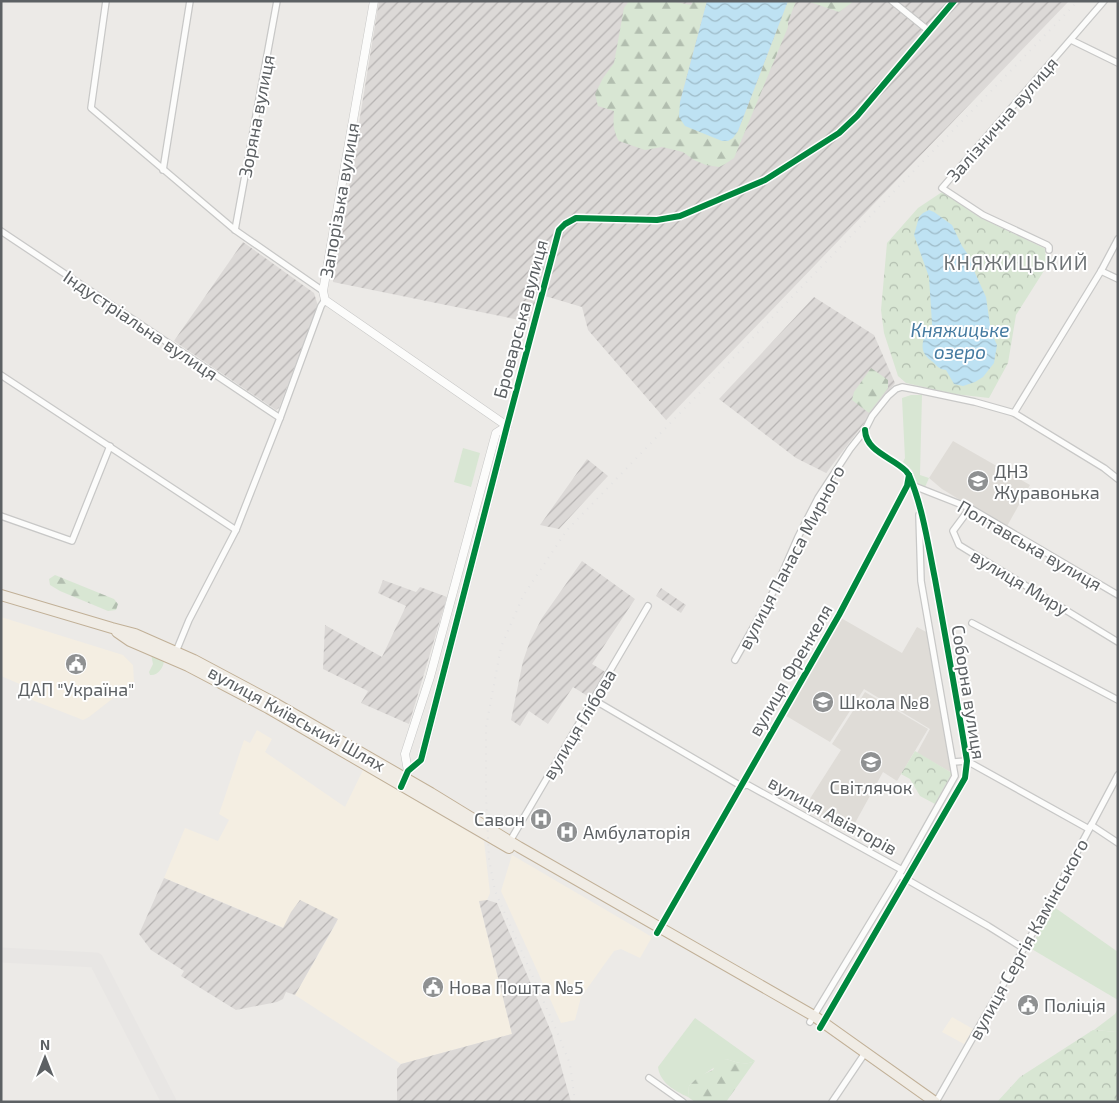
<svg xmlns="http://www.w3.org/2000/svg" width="1119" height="1103" font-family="'Exo 2',sans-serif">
  <defs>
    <pattern id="industrial-furrows" width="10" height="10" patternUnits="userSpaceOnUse" patternTransform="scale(1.25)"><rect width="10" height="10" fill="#dcd9d7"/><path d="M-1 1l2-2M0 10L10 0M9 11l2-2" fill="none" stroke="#b6b3b2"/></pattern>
    <pattern id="forest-firs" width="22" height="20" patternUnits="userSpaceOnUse" patternTransform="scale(1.25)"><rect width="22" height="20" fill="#d8e6d3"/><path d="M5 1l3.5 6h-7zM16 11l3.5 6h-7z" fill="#b2beaf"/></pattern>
    <pattern id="park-crowns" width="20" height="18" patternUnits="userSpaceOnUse" patternTransform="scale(1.25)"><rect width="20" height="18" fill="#d8e6d3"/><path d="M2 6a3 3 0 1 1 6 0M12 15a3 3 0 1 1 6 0" fill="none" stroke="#b2beaf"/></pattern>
    <pattern id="water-waves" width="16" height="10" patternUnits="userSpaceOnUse" patternTransform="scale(1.25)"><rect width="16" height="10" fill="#bee2f3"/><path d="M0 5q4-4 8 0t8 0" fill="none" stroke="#9ebbc8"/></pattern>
  </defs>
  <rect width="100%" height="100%" fill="#eceae7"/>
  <!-- commercial -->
  <g fill="#f4eee2">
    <path d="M1,617l122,38 10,10 1,17 -45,35 -6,3 -51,-20 -4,-4 1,-8 -28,-12z"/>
    <path d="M257,730l15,9 -7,13 80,55 18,-37 121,71 6,52 -3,7 -8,2 33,132 -111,30 -106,-69 42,-73 -44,-12 -9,18 -120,-50 21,-50 33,13 11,-21 -10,-6 25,-74 6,3z"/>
    <path d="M512,855l140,82 -12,21 -19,-9 -7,2 -33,46 -6,23 -14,3 -60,-132z"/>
    <path d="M952,1017l21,12 -9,15 -22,-12z"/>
  </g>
  <!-- industrial -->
  <g fill="url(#industrial-furrows)">
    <path d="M379,1h690l-403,419 -78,-90 -6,-23 -37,-11h-8l-8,26 -196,-40z"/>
    <path d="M243,242l71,51 4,13 -39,102 -3,2 -102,-69z"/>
    <path d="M814,297l60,38 21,48 -69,90 -30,-15 -77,-59z"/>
    <path d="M587,459l21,17 -49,53 -19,-4z"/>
    <path d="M582,561l53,38 -43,65 17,10 -15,26 -21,-13 -25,37 -19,-13 -9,15 -9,-6 12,-59 7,-20 12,-23z"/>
    <path d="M383,580l33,12 4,-5 27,10 -38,127 -48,-21 7,-12 -45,-22 2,-44 57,32 24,-51 -28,-13z"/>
    <path d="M661,588l25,17 -5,8 -25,-17z"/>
    <path d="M164,878l119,50 8,-16 9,-12 38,19 -43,76 -9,-3 -3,7 -6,3 -41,8 -55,-34 3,-5 -33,-21 -12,-16z"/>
    <path d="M487,900l10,3 55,131 19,68h-174v-33l4,-5 111,-30 -33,-133z"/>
  </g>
  <!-- education -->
  <g fill="#dfdcd7">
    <path d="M953,441l77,44 -24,43 -64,-39 -13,-11z"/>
    <path d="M841,618l61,35 15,-26 11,6 24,140 -35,-20 13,-24 -66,-40 -34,53 -47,-28z"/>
    <path d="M865,692l63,37 -31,52 -14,-9 -34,62 -45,-26 37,-58 -9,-6z"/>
  </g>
  <!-- grass -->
  <g fill="#d8e6d3">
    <path d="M911,395h11l-2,80 9,3 -4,9 -9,-4 -4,-13 -9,-8 2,-4 -3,-60z"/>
    <path d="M463,448l17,5 -9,34 -17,-5z"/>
    <path d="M151,654l13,6c0,7 -6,16 -14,15l-1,-3 4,-8z"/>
    <path d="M1054,907l64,45v48l-88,-52z"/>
    <path d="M1118,1008v24l-24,-2 21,-16z"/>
    <path d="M695,1018l60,43c-10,5 -19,1 -29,-2 -12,10 -26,16 -37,27l-1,11c-13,-6 -28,-14 -30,-30z"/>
  </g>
  <!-- forest -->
  <g fill="url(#forest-firs)">
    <path d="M629,1h42l20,4 2,-4h14l-27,101 58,29 50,-130h8l-8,21v5l-54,131 -9,6 -6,3 -13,-2 -12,-5 -11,-8 -21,-5 -17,3 -26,-9c-6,-10 -6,-19 -5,-30l-16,-5 -3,-12 8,-16 11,-15 10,-55z"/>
    <path d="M807,1h47l-15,11z"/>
    <path d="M871,368l17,12v8l-19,25 -17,-13 2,-8z"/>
    <path d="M55,575l59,24 4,5 -2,6 -8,1 -48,-20 -10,-6 -1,-6z"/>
    <path d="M726,1059c10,3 19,7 29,2l-29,41h-31l-7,-5 1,-11 10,-10 14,-6 3,-7z"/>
  </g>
  <!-- park -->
  <g fill="url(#park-crowns)">
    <path d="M942,192l37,25 67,32 -1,5 7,4 -36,57 -8,48 -19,35 -35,-4 -48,-11 -8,-7 -14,-43 -3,-23 6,-67 31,-35z"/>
    <path d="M915,751l37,22 -17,31 -15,-8 -10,-17 -9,-5z"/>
    <path d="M1093,1030l25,2v70h-121l23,-25z"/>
  </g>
  <!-- water -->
  <g fill="url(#water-waves)">
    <path d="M707,1h81l-50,130 -5,7 -5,3h-6l-37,-15 -6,-9 1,-15z"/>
    <path d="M929,210l5,2 18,13 10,21 11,16 2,11 11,24 5,35 6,13 -3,18 -11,14 -8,5 -12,4 -9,-2 -8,-14c-7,-1 -8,-3 -13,-8 -2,-2 -5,-3 -6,-5 -10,-10 -1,-24 5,-33l-3,-47 -15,-42 5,-18 4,-4z"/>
  </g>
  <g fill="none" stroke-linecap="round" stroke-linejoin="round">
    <!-- taxiway -->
    <path stroke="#e8e6e4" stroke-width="15" d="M1,955l95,5 73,142"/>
    <!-- minor casing -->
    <g stroke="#c8c8c7" stroke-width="8">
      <g id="minor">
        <path d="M106,1l-15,107 144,122 88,61"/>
        <path d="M892,1l37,30"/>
        <path d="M1071,40l47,23"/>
        <path d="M163,170l27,-169"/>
        <path d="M235,230l42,-229"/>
        <path d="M1,231l279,187"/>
        <path d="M1049,250v-3l-2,-2 -64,-30 -41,-27 162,-187"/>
        <path d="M1101,271l17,8"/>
        <path d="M1,375l235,155"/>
        <path d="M1014,413l87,-142 17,-32"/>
        <path d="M507,426l49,-183c4,-15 6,-19 20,-25l81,2 23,-4 85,-36 74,-47 18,-17 97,-115"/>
        <path d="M914,486l56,22 148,87"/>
        <path d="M970,508l-17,23 6,14 159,97"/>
        <path d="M1,516l71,25 38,-95"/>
        <path d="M972,623l146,77"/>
        <path d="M175,654l14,-34 47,-90 44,-112 41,-112 4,-6"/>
        <path d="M735,660l42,-75 21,-48 20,-39 32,-49 15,-19 7,-14 16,-20 8,-7 6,-2 16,3 57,12 39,11 90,55 14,11"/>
        <path d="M594,700l147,86 7,-1 154,85"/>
        <path d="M953,762l14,-1 122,68"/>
        <path d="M1091,825l27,18"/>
        <path d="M510,841l138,-235"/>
        <path d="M899,875l89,51 35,22"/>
        <path d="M657,933l182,-318 68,-129 2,-11 -3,-4c-14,-14 -40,-19 -41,-41"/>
        <path d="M810,1022l92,-152 53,-94 -34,-195 -2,-66"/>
        <path d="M820,1028l145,-250 2,-17c-10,-61 -21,-121 -32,-182 -7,-34 -12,-71 -26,-104"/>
        <path d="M649,1078l34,24"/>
        <path d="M832,1102l33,-49"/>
        <path d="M936,1102l116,-203 66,-124"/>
      </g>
    </g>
    <!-- tertiary casing -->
    <g stroke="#c8c8c7" stroke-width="9">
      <g id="tertiary">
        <path d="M374,1l-51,290 2,9 182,126"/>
        <path d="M408,771l-3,-17 25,-77 66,-244 11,-7"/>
        <path d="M404,781l4,-10 13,-11 86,-334"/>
      </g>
    </g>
    <!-- trunk casing -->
    <g stroke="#c1b097" stroke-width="12">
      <g id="trunk">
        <path d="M1,595l111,33 23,6 59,26 77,41 160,92 88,54 295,169 121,86"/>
        <path d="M117,632l13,9 58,25 80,42 241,140"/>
      </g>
    </g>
    <!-- minor -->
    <use href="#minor" stroke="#fcfcfb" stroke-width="5.5"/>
    <!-- tertiary -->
    <use href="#tertiary" stroke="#fcfcfb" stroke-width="8"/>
    <!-- trunk -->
    <use href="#trunk" stroke="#f0ece5" stroke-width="10"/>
    <!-- rail -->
    <path stroke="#e3e2e2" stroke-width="2" stroke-dasharray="1 6" stroke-linecap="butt" d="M575,1102l-5,-38 -12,-30 -63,-143 -6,-32 -3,-63v-69l15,-80 22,-51 44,-66 511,-529"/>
    <!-- cycleway casing -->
    <g stroke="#fff" stroke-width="9">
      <g id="cycleway">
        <path d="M401,787l7,-16 13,-11 86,-334 52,-196 6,-6 11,-6 81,2 23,-4 85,-36 74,-47 18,-17 97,-115"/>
        <path d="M657,933l182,-318 68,-129 2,-11 -3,-4c-14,-14 -40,-19 -41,-41"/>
        <path d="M820,1028l145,-250 2,-17c-10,-61 -21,-121 -32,-182 -7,-34 -12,-71 -26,-104"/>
      </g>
    </g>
    <!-- cycleway -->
    <use href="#cycleway" stroke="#00873e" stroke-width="6"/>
  </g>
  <!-- icons -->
  <defs>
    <g id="school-disc" transform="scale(1.125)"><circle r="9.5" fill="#8f9192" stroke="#fff"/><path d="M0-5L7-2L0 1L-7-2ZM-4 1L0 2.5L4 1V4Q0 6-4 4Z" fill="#fff"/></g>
    <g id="civic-disc" transform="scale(1.125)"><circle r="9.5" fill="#8f9192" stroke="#fff"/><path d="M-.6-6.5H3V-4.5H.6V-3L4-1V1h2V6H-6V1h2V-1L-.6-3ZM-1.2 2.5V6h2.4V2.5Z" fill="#fff"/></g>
    <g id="hospital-disc" transform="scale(1.125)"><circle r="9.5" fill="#8f9192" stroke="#fff"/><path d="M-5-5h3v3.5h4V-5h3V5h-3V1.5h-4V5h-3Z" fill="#fff"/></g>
  </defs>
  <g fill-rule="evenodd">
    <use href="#school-disc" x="978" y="481"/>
    <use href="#civic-disc" x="76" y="664"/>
    <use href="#school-disc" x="823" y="702"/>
    <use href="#school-disc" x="871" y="762"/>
    <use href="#hospital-disc" x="541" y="819"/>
    <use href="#hospital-disc" x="567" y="832"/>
    <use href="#civic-disc" x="433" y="987"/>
    <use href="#civic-disc" x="1028" y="1005"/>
  </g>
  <g text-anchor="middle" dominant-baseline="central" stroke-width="4" stroke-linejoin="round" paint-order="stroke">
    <!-- street labels -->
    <g font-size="18" fill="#5d6164" stroke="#fff">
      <text transform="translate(256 116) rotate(-79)">Зоряна вулиця</text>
      <text transform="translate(1002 119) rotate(-49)">Залізнична вулиця</text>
      <text transform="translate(339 200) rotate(-80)">Запорізька вулиця</text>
      <text transform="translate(520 319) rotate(-75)">Броварська вулиця</text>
      <text transform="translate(141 325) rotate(34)">Індустріальна вулиця</text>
      <text transform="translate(1030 545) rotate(30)">Полтавська вулиця</text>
      <text transform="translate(791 557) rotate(-62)">вулиця Панаса Мирного</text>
      <text transform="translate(1020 582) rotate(31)">вулиця Миру</text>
      <text transform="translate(790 670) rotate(-60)">вулиця Френкеля</text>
      <text transform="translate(969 692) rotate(81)">Соборна вулиця</text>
      <text transform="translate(297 718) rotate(29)">вулиця Київський Шлях</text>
      <text transform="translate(579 724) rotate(-59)">вулиця Глібова</text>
      <text transform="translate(833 815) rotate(29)">вулиця Авіаторів</text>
      <text transform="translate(1028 939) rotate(-61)">вулиця Сергія Камінського</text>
    </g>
    <!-- poi labels -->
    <g font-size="18" fill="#5d6164" stroke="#fff" text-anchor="start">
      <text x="994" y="471">ДНЗ<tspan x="994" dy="21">Журавонька</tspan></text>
      <text x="76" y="689" text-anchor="middle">ДАП "Україна"</text>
      <text x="839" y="702">Школа №8</text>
      <text x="871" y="787" text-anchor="middle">Світлячок</text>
      <text x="525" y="819" text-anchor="end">Савон</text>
      <text x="583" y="832">Амбулаторія</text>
      <text x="449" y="987">Нова Пошта №5</text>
      <text x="1044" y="1005">Поліція</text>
    </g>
    <!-- water labels -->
    <g font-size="19" font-style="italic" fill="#467ba1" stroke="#fff">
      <text x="960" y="329">Княжицьке<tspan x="960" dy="22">озеро</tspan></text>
    </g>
    <!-- quarter labels -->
    <g font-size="20" letter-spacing="1" fill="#6e7376" stroke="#fff">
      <text x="1016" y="262">КНЯЖИЦЬКИЙ</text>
    </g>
  </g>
  <!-- border -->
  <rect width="1119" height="1103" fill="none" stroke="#5d6164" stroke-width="5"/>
  <!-- north arrow -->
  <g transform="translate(45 1058)" stroke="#ffffff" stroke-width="4" paint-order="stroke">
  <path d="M0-4L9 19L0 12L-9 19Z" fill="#5d6164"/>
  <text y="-8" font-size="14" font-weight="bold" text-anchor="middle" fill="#5d6164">N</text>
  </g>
</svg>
